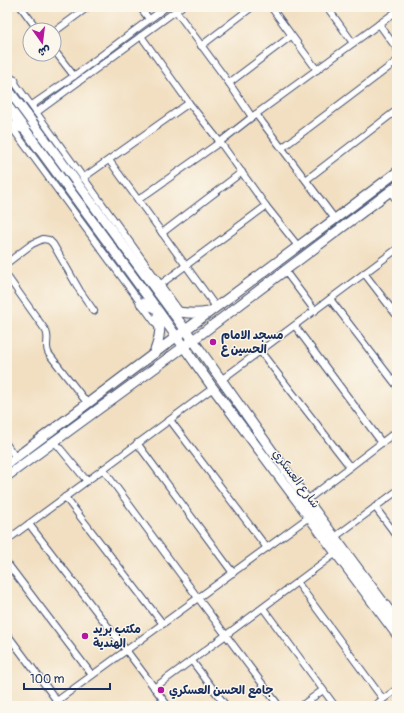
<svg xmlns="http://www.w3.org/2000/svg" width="404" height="713" font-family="Pangolin,'Playpen Sans Arabic',sans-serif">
  <rect width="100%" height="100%" fill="#fbf7ec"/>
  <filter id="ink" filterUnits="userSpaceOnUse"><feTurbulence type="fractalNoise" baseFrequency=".025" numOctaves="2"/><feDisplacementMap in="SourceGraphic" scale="8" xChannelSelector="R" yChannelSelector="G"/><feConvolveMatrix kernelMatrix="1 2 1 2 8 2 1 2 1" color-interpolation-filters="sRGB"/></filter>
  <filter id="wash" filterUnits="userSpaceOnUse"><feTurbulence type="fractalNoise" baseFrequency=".012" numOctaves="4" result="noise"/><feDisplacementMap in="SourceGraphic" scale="16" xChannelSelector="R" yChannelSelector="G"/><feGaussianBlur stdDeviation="0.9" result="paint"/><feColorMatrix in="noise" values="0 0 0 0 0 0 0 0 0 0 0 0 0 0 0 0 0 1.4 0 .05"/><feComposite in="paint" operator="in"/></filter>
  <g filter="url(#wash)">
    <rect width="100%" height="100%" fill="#f2dfc1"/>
  </g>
  <g filter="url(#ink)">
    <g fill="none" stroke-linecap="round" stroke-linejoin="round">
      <!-- minor casing -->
      <g stroke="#3b496d" stroke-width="8">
        <g id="minor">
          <path d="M21,7l17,23"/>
          <path d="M140,7l9,12"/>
          <path d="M271,7l46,63"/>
          <path d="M327,7l26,36"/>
          <path d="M176,11l53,72 23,34"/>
          <path d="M379,24l18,25"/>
          <path d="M54,32l34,-25"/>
          <path d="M141,36l48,67 31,39 46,64 32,40"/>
          <path d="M201,46l51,-39"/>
          <path d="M54,50l20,26"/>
          <path d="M7,72l174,241"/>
          <path d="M229,83l62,-47"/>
          <path d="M32,105l42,-29 92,-69"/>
          <path d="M37,112l144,-105"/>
          <path d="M256,114l79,105"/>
          <path d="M7,121l152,207"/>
          <path d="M282,148l115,-87"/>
          <path d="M109,160l107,147"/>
          <path d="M83,178l106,-75"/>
          <path d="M306,180l91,-70"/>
          <path d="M390,191l7,10"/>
          <path d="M138,200l82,-58 32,-25 145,-106"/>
          <path d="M162,233l80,-61"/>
          <path d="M7,263l25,-19 11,-5 6,1 4,4 27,47 14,20"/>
          <path d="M285,271l30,40"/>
          <path d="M364,273l33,43"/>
          <path d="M7,276l39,55c4,9 -2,15 3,23l39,50"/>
          <path d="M161,284l105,-78"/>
          <path d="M330,299l67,87"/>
          <path d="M295,326l87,117"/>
          <path d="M260,351l90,116"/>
          <path d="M221,380l176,-131"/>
          <path d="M170,420l97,128"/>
          <path d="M54,441l33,40"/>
          <path d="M137,443l96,130"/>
          <path d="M7,445l9,13"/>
          <path d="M103,469l95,129 81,108"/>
          <path d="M65,497l98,127"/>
          <path d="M307,500l90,-69"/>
          <path d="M375,507l22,29"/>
          <path d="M29,524l97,126 42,56"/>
          <path d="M335,537l62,-46"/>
          <path d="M7,540l206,-152"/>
          <path d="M7,563l85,112"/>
          <path d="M297,582l86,117"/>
          <path d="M263,608l72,98"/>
          <path d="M7,634l50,67"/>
          <path d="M192,661l34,45"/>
          <path d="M154,688l72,-53 110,-82"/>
          <path d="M50,706l259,-189"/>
          <path d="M301,706l22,-16"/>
          <path d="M374,706l23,-17"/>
        </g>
      </g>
      <!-- secondary casing -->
      <g stroke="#3b496d" stroke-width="11">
        <g id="secondary">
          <path d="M7,80l7,1"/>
          <path d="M7,88l186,252 114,160 90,121"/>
          <path d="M7,105l149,203 57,80 184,247"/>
          <path d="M10,125l15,4"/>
          <path d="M141,303l15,5"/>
          <path d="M171,310c13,4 25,4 38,2"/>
          <path d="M154,353c5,-12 8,-26 4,-39"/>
          <path d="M7,464l169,-127 159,-118 62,-47"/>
          <path d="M7,476l186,-136 204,-154"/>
        </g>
      </g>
      <!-- minor -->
      <use href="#minor" stroke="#fff" stroke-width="6"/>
      <!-- secondary -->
      <use href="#secondary" stroke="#fff" stroke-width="9"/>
    </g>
  </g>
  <!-- markers -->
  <g fill="#b5179e" stroke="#fbf7ec" stroke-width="1.5">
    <circle cx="213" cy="342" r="4"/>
    <circle cx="85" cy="636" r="4"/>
    <circle cx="161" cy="690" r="4"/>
  </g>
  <g text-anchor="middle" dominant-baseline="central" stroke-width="3" stroke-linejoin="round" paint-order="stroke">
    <!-- poi labels -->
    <g font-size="12" font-weight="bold" fill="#1b2f5e" stroke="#fbf7ec" text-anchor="start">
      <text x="221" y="335">مسجد الامام<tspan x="221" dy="14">الحسين ع</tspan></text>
      <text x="93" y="629">مكتب بريد<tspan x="93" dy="14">الهندية</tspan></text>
      <text x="169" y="690">جامع الحسن العسكري</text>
    </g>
    <!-- street labels -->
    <g font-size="12" fill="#1b2f5e" stroke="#fbf7ec">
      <text transform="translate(296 479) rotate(53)">شارع العسكري</text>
    </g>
  </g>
  <!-- margin -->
  <rect width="404" height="713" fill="none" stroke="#fbf7ec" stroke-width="24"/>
  <!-- north arrow -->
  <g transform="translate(42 42) rotate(166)"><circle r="19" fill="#fbf7ec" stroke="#a1a7b3"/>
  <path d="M0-3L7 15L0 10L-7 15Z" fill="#b5179e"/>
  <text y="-6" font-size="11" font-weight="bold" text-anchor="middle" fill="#1b2f5e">ش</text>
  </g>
  <!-- scale -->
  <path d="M24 683v6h86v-6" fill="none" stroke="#1b2f5e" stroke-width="2"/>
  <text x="30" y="683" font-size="12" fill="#1b2f5e" stroke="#fbf7ec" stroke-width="3" paint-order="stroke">100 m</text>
</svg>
